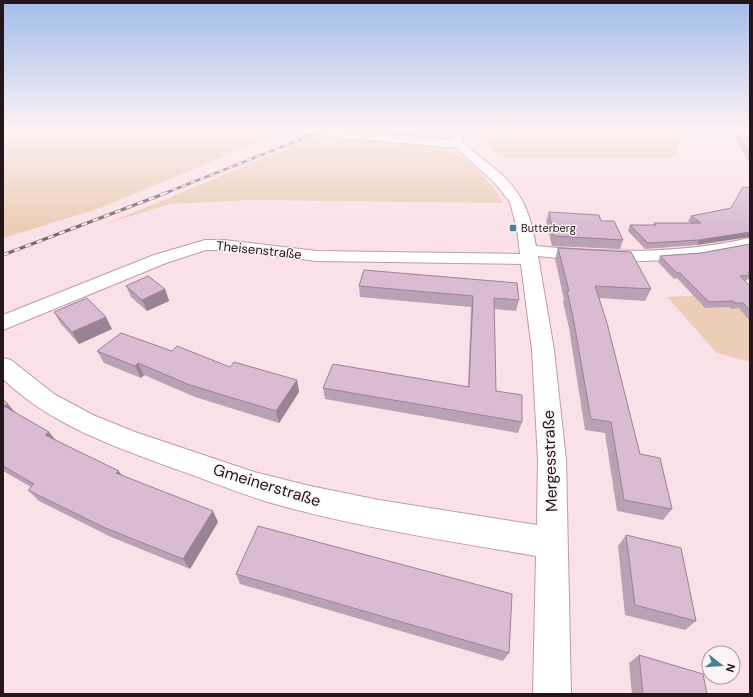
<svg xmlns="http://www.w3.org/2000/svg" width="753" height="697" font-family="'DM Sans',sans-serif">
  <rect width="100%" height="100%" fill="#fae1e7"/>
  <!-- green -->
  <g fill="#eccdb7">
    <path d="M3,129h253l28,3 -187,77 -94,29z"/>
    <path d="M332,129h96l-2,4 2,2 -2,4 -100,-8z"/>
    <path d="M479,129h205l-9,28h-175l-24,-18z"/>
    <path d="M321,134l118,12c28,11 50,31 64,57l-251,-3 -83,4 -63,20z"/>
    <path d="M750,293v69l-33,-9 -50,-56z"/>
  </g>
  <g fill="none" stroke-linecap="round" stroke-linejoin="round">
    <!-- minor casing -->
    <g stroke="#c19ba5" stroke-width="2">
      <path id="minor" d="M277,129h46l128,11 1,-11h12l-1,11 1,3c11,12 26,20 38,32 22,20 29,42 34,71 72,7 143,8 214,-8v10c-70,16 -141,16 -212,8l16,94 12,110 5,234h-38l3,-138c-87,-15 -175,-28 -261,-52 -35,-10 -70,-25 -105,-37 -60,-22 -120,-43 -167,-88v-21l8,2 43,34 39,21 42,17 119,40 56,14 69,14 158,25 1,-65 -6,-110 -11,-86 -204,-3 -93,-11h-18l-40,13 -163,67v-15l151,-60 51,-15h19l93,11 203,3 -3,-25 -7,-27 -17,-21 -37,-33 -173,-16z"/>
    </g>
    <!-- minor -->
    <use href="#minor" fill="#fff" fill-rule="evenodd"/>
    <!-- rail-far1 casing -->
    <g stroke="#7a686d" stroke-width="2.5">
      <path id="rail-far1" d="M163,194l164,-65"/>
    </g>
    <!-- rail casing -->
    <g stroke="#7a686d" stroke-width="3">
      <path id="rail" d="M3,255l163,-62"/>
    </g>
    <!-- rail-far1 -->
    <use href="#rail-far1" stroke="#fcf3f5" stroke-width="1.5" stroke-dasharray="5" stroke-linecap="butt"/>
    <!-- rail -->
    <use href="#rail" stroke="#fcf3f5" stroke-width="2" stroke-dasharray="6" stroke-linecap="butt"/>
  </g>
  <!-- wall -->
  <g fill="#bba1b5">
    <path d="M730,129h20v35z"/>
    <path d="M750,188l-53,57 -52,4 -17,-18 2,-6h23l1,-2h37l-3,-2 3,-5 40,-8z"/>
    <path d="M549,212l52,9 22,19 -3,9 -68,-3 -6,-25z"/>
    <path d="M750,244v33l-3,3 -2,1 5,5v33h-2l-9,-11 -8,1 -2,-2 -24,1 -28,-30 -3,1 -16,-17 2,-6 41,-3z"/>
    <path d="M558,248l93,41 -6,12 -46,-3 41,156 32,55 -9,11 -46,-9 -12,-78 -20,-3 -16,-102 -6,-26 1,-3 -9,-40z"/>
    <path d="M126,286l39,3 4,12 -22,10 -16,-14z"/>
    <path d="M359,286l160,14 -3,11 -22,-2 2,82 26,31 -4,11 -193,-34 -2,-11 145,-2 3,-79 -111,-10z"/>
    <path d="M54,312l58,17 -33,15 -18,-20z"/>
    <path d="M97,351h75l58,16 67,13 2,12 -20,31 -84,-26 -51,-22 -3,3 -37,-15z"/>
    <path d="M3,399l13,14 33,19 7,8 66,36 96,46 -28,47 -79,-32 -72,-36 -11,-11 3,-3 -28,-16z"/>
    <path d="M626,535l70,86 -11,9 -60,-15 -7,-69z"/>
    <path d="M236,574l273,79 -6,8 -263,-77z"/>
    <path d="M639,655l68,39h-75l-3,-31z"/>
  </g>
  <!-- shaded-wall -->
  <g fill="#998394">
    <path d="M750,232v5l-53,8 2,-5z"/>
    <path d="M165,289l4,12 -22,10 -5,-11z"/>
    <path d="M106,317l6,12 -33,15 -7,-12z"/>
    <path d="M138,363l6,12 -3,3 -6,-12z"/>
    <path d="M297,380l2,12 -20,31 -3,-12z"/>
    <path d="M8,404l10,12 -14,-10z"/>
    <path d="M49,432l9,12 -13,-9z"/>
    <path d="M119,471l7,11 -10,-9z"/>
    <path d="M213,511l5,11 -28,47 -7,-10z"/>
  </g>
  <!-- building -->
  <g fill="#dabbd3" stroke="#998394">
    <path d="M735,129h15v26z"/>
    <path d="M743,187l7,1v44l-51,8 -51,3 -18,-18h26l-2,-2h47l-10,-7 40,-8z"/>
    <path d="M549,212l50,3 2,6h13l9,19 -69,-4z"/>
    <path d="M750,244v28h-2l2,2v1l-10,1 10,10v24l-7,-7h-8l-2,-2 -24,1 -29,-29h-3l-17,-17 41,-3z"/>
    <path d="M558,248l73,4 20,37 -56,-3 12,37 33,131 20,4 12,51 -48,-9 -13,-78 -20,-3 -18,-102 -6,-26h2z"/>
    <path d="M364,270l153,13 2,17 -25,-2 2,93 26,4v27l-199,-34 10,-24 136,23 4,-91 -114,-10z"/>
    <path d="M148,276l17,13 -23,11 -16,-14z"/>
    <path d="M87,298l19,19 -34,15 -18,-20z"/>
    <path d="M121,333l51,18 5,-5 53,21 4,-5 63,18 -21,31 -86,-26 -52,-22 -3,3 -38,-15z"/>
    <path d="M3,399l5,5 -4,2 45,26 -4,3 74,36 -3,2 97,38 -30,48 -80,-32 -75,-37 6,-6 -31,-18z"/>
    <path d="M258,526l254,68 -3,59 -273,-79z"/>
    <path d="M626,535l55,13 15,73 -61,-16z"/>
    <path d="M639,655l64,19 4,20h-64z"/>
  </g>
  <!-- sky -->
  <linearGradient id="sky" x2="0" y2="1"><stop stop-color="#a1bcea"/><stop offset="0.57" stop-color="#fdf2f4"/><stop offset="1" stop-color="#fdf2f4" stop-opacity="0"/></linearGradient>
  <rect width="753" height="227" fill="url(#sky)"/>
  <!-- markers -->
  <rect fill="#448397" stroke="#fcf3f5" stroke-width="1.5" x="509" y="224" width="8" height="8" rx="2"/>
  <g text-anchor="middle" dominant-baseline="central" stroke-width="3" stroke-linejoin="round" paint-order="stroke">
    <!-- far-poi labels -->
    <g font-size="11" fill="#24161a" stroke="#fcf3f5" text-anchor="start">
      <text x="521" y="228">Butterberg</text>
    </g>
    <!-- street labels -->
    <g font-size="13" fill="#24161a" stroke="#fcf3f5">
      <text transform="translate(259 250) rotate(6)">Theisenstraße</text>
    </g>
    <!-- near-street labels -->
    <g font-size="16" fill="#24161a" stroke="#fcf3f5">
      <text transform="translate(550 461) rotate(-92)">Mergesstraße</text>
      <text transform="translate(267 485) rotate(17)">Gmeinerstraße</text>
    </g>
  </g>
  <!-- border -->
  <rect width="753" height="697" fill="none" stroke="#24161a" stroke-width="8"/>
  <!-- north arrow -->
  <g transform="translate(721 665) rotate(107)"><circle r="19" fill="#fcf3f5" stroke="#a69b9d"/>
  <path d="M0-3L7 15L0 10L-7 15Z" fill="#448397"/>
  <text y="-6" font-size="11" font-weight="bold" text-anchor="middle" fill="#24161a">N</text>
  </g>
</svg>
